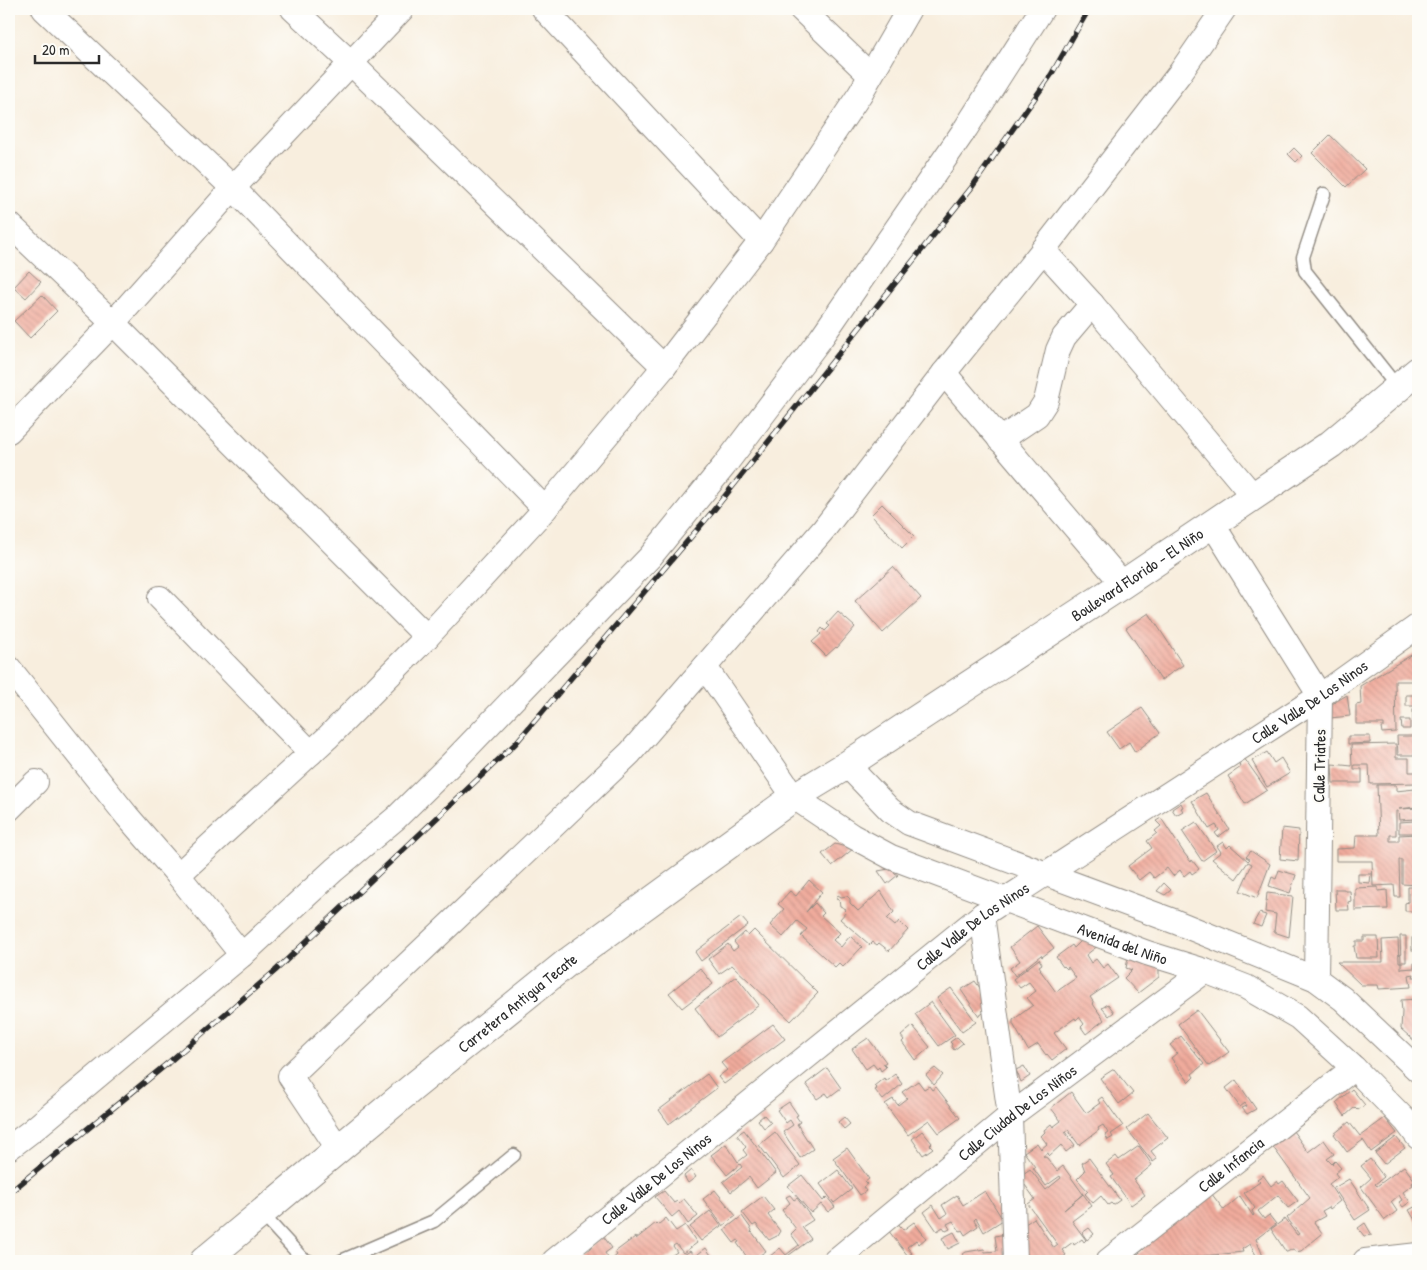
<svg xmlns="http://www.w3.org/2000/svg" width="1427" height="1270" font-family="'Patrick Hand',sans-serif">
  <defs>
    <pattern id="building-back-hatch" width="6" height="6" patternUnits="userSpaceOnUse" patternTransform="scale(1.25)"><rect width="6" height="6" fill="#f0ab9c"/><path d="M-1 5l2 2M0 0l6 6M5-1l2 2" fill="none" stroke="#ce9387"/></pattern>
  </defs>
  <rect width="100%" height="100%" fill="#fdfcf7"/>
  <filter id="ink" filterUnits="userSpaceOnUse"><feTurbulence type="fractalNoise" baseFrequency=".02" numOctaves="2"/><feDisplacementMap in="SourceGraphic" scale="10" xChannelSelector="R" yChannelSelector="G"/><feConvolveMatrix kernelMatrix="1 2 1 2 8 2 1 2 1" color-interpolation-filters="sRGB"/></filter>
  <filter id="wash" filterUnits="userSpaceOnUse"><feTurbulence type="fractalNoise" baseFrequency=".0096" numOctaves="4" result="noise"/><feDisplacementMap in="SourceGraphic" scale="20" xChannelSelector="R" yChannelSelector="G"/><feGaussianBlur stdDeviation="1.12" result="paint"/><feColorMatrix in="noise" values="0 0 0 0 0 0 0 0 0 0 0 0 0 0 0 0 0 1.4 0 .05"/><feComposite in="paint" operator="in"/></filter>
  <g filter="url(#wash)">
    <rect width="100%" height="100%" fill="#f8eede"/>
    <g id="blocks">
      <!-- building -->
      <g fill="url(#building-back-hatch)">
        <path d="M1330,135l35,34 -19,18 -34,-34z"/>
        <path d="M1294,148l8,8 -6,6 -8,-8z"/>
        <path d="M29,271l12,11 -15,16 -12,-11z"/>
        <path d="M42,295l15,16 -27,27 -16,-17z"/>
        <path d="M882,504l32,32 -12,12 -31,-33z"/>
        <path d="M893,567l28,31 -38,35 -28,-32z"/>
        <path d="M838,612l17,15 -18,21 -1,-1 -10,9 -14,-14 9,-8 -2,-2 3,-4 3,3 5,-5 -3,-2z"/>
        <path d="M1149,613l34,52 -22,15 -35,-52z"/>
        <path d="M1418,651v30h-23l1,51 -14,1 -1,-6h3v-3h-28v-19l5,-1 -1,-18z"/>
        <path d="M1347,695l3,21 -20,2v-13z"/>
        <rect x="1406" y="695" width="12" height="11"/>
        <path d="M1142,708l18,25 -25,19 -6,-10 -10,7 -12,-17z"/>
        <rect x="1413" y="710" width="5" height="17"/>
        <path d="M1401,720h9v9h-8z"/>
        <path d="M1348,736h22v7l-22,1z"/>
        <path d="M1397,736h20l1,19h-20z"/>
        <path d="M1396,744v14h13v14h9v11l-48,1 -1,-19h-15v4h8v14h-29l-1,-19 20,2 -1,-21z"/>
        <path d="M1267,752l7,11 7,-5 9,15 -23,14 -15,-26z"/>
        <path d="M1244,758l23,32 -22,14 -17,-28 13,-9 -3,-5z"/>
        <path d="M1377,785h19v6l19,-2 1,18 -17,2 19,-1v25h-19v-11l16,-1v-2l-16,1 -1,-9h-2v24h-6v6h9v-6l19,-1v25h-6v2h6v24l-16,-1v-24h-3l1,37h-5l-1,-12 -21,1 -1,-25h-36v-12l19,-1 1,-13h23z"/>
        <path d="M1206,793l23,36 -11,8 -3,-4 4,-3 -3,-5 -7,4 -17,-28z"/>
        <path d="M1181,803l2,4 -2,1 2,3 -7,4 -4,-6z"/>
        <path d="M1161,818l23,35 7,9 1,-2 7,9 -7,5 -2,-3 -6,5 -4,-6 -7,6 -6,-8 -13,10 -5,-6 -10,8 -11,-14 24,-18 -5,-7 10,-8 -2,-2 6,-5 -5,-5z"/>
        <path d="M1196,822l20,29 -14,10 -20,-30z"/>
        <path d="M1282,828l17,2 -1,31 -18,-2z"/>
        <path d="M1223,842l4,6 3,-3 18,16 2,-2 -4,-2 5,-6 19,13 -13,34 -17,-7 12,-27 -4,-2 -12,17 -24,-20 9,-7 -4,-6z"/>
        <path d="M835,844l18,5 -21,17 -10,-12z"/>
        <path d="M889,869l9,6 -11,9 -9,-13z"/>
        <path d="M1279,870l17,5 -6,18 -21,-7 3,-9 4,2z"/>
        <path d="M1358,874h13l-1,9 -12,-1z"/>
        <path d="M809,880l13,12 -16,20 9,-9 9,10 -3,3 19,17 -7,7 8,7 9,-11 12,11 -19,20 -4,-4 -4,4 -34,-31 6,-7 -10,-8 -14,16 -13,-12 14,-16 -6,-5 12,-13 6,5z"/>
        <path d="M1164,883l7,7 -6,5 -8,-4z"/>
        <path d="M1378,887v4l9,-1 1,19 -33,1v-22z"/>
        <path d="M1408,887h10v24h-13v-8l3,-1z"/>
        <path d="M1335,889h9l1,2h5l1,10 -3,1 1,8h-13z"/>
        <path d="M881,891l13,21 -7,7 8,7 4,-5 9,9 -19,21 -10,-8 -2,2 -4,-3 -3,3 -30,-26 6,-7 -2,-2 2,-1 -6,-3 -1,-6 -3,-1 2,-4 3,2 6,-1 3,3v4l8,8z"/>
        <path d="M1267,893l26,3 -4,41 -15,-5 2,-18 -11,-2z"/>
        <path d="M1259,913l7,2 -5,12 -8,-3z"/>
        <path d="M741,917l7,8 -47,36 -6,-9z"/>
        <path d="M1037,926l17,22 -12,9 -1,-2 -26,21 -5,-8 10,-7 -10,-14z"/>
        <path d="M754,930l64,63 -27,28 -59,-56 -13,9 -11,-15 20,-15 5,7 5,-4 -4,-5 11,-10 3,4z"/>
        <path d="M1400,936h6v26h-5z"/>
        <path d="M1364,937h14l1,21h-23l-2,-12h2v-5h8z"/>
        <rect x="1412" y="938" width="6" height="12"/>
        <path d="M1398,939l1,23h2v7l13,-1v-5h4v14h-5l1,-3 -5,1 2,12 -32,2 -1,-4h-17l-24,-23h46l-1,-22z"/>
        <path d="M1082,940l17,5 -13,10 5,8 5,-4 7,9 5,-4 10,14 -28,19 4,6 -1,1 11,16 -18,14 -5,-7 3,-3 -5,-7 -3,3 -1,-2 -21,15 12,16 -14,11 -5,-6 -1,1 -8,-11 -10,6 -15,-26v-4l20,-15 -6,-7 9,-7 -7,-9 -9,6 -7,-9 26,-20 3,5 -3,2 2,3 -1,1 16,22 20,-14 -8,-11 -1,2 -3,-3 -1,1 -7,-10 16,-12 2,3z"/>
        <path d="M1128,958l31,9v10l-21,16 -14,-15 8,-8 -6,-2z"/>
        <path d="M700,968l13,16 -31,24 -13,-15z"/>
        <path d="M736,976l23,29 -42,32 -22,-29z"/>
        <path d="M975,981l18,25 -14,10 -18,-26z"/>
        <path d="M951,988l25,34 -14,10 -25,-34z"/>
        <path d="M1418,999v45l-17,-15 1,-17 -1,-12z"/>
        <path d="M931,1002l24,33 -16,11 -24,-32z"/>
        <path d="M1108,1004l6,8 -5,4 -7,-8z"/>
        <path d="M1197,1010l32,42 -20,14 -31,-42z"/>
        <path d="M773,1024l12,15 -61,45 -6,-7 9,-7 -6,-7z"/>
        <path d="M913,1026l17,21 -15,13 -13,-18 2,-2 -3,-4z"/>
        <path d="M1181,1036l23,28 -12,10 2,3 -5,5 -18,-24 6,-5 -7,-8z"/>
        <path d="M957,1037l6,6 -9,7 -3,-4 1,-2 -2,-2z"/>
        <path d="M868,1038l18,24 -3,2 3,3 -5,4 -2,-4 -2,2 -4,-5 -7,5 -14,-20z"/>
        <path d="M1024,1066l6,10 -9,6 -5,-12z"/>
        <path d="M827,1068l14,20 -12,9 -3,-4 -9,6 -11,-15z"/>
        <path d="M935,1068l8,7 -9,10 -8,-10z"/>
        <path d="M1114,1069l19,24 -14,11 -19,-26z"/>
        <path d="M707,1074l10,14 -48,36 -10,-14z"/>
        <path d="M895,1074l7,10 -19,16 -8,-10 2,-1 -3,-3 10,-8 2,3z"/>
        <path d="M1236,1080l20,29 -9,5 -5,-6 5,-2 -2,-3 -5,4 -14,-19z"/>
        <path d="M918,1081l6,8 5,-3 3,4 4,-3 24,31 -21,15 -10,-13 -21,15 -23,-31 8,-5 5,6 9,-7 -5,-6z"/>
        <path d="M1352,1089l13,16 -7,5 -3,-3 -10,9 -9,-13z"/>
        <path d="M1071,1092l15,21 14,-10 -2,-3 4,-3 21,29 -12,8 2,3 -5,3 -3,-5 3,-2 -5,-8 -5,3 1,2 -20,15 -11,-15 -3,2 10,13 -9,7 -5,-7 -12,11 -1,-3 -5,3 4,2 10,13 6,-5 20,28 -19,16 19,-16 9,12 -20,15 14,19 -2,2 -2,-3 -8,6 -1,-3 -11,8 4,5 -8,6h-28l-6,-11 -3,-23 13,-9 20,30 4,-3 -30,-41 7,-5 -10,-14 -2,2 -4,-10 11,-8 16,21 15,-12 -1,-2 -14,10 -13,-18 2,-1 -11,-15 13,-9 4,6 6,-5 -6,-8 4,-4 -1,-2 7,-6 2,3 8,-6 -10,-13z"/>
        <path d="M789,1102l9,13 -2,1 4,6 -3,2 16,25 -13,9 -17,-26 10,-7 -3,-5 -4,3 -9,-13z"/>
        <path d="M1148,1113l20,25 -17,13 6,8 -4,3 -26,-33z"/>
        <path d="M764,1115l7,8 -7,5 -6,-8z"/>
        <path d="M844,1117l6,7 -6,5 -6,-7z"/>
        <path d="M1385,1118l12,15 -26,19 -8,-12 -16,12 -13,-18 15,-12 11,14z"/>
        <path d="M744,1130l32,43 -19,15 -8,-11 -18,15 -8,-10 19,-15 -2,-3 -13,11 -16,-20 15,-11 12,18 9,-7 -4,-5 3,-3 -9,-12z"/>
        <path d="M922,1131l10,12 -2,2 3,3 -10,7 -11,-16z"/>
        <path d="M1293,1131l15,21 16,-12 10,14 -7,5 5,5 3,-3 6,7 -6,5 3,4 -9,7 11,17 -10,8 -1,-2 -7,4 3,5 -11,6 8,12 -21,17 -6,1 -2,-3 -6,3h-1l-15,-23 14,-10 12,16 2,-1 -12,-16 23,-20 -37,-51z"/>
        <path d="M775,1132l25,33 -16,13 -25,-33z"/>
        <path d="M1396,1137l9,11 -21,16 -9,-11z"/>
        <path d="M1139,1146l13,19 -18,15 11,15 -14,10 -20,-28 3,-2 -8,-11 10,-8 3,4z"/>
        <path d="M847,1148l22,31 -4,3 2,2 -4,3 3,4 -6,4 -27,-37z"/>
        <path d="M1089,1158l31,42 -7,5 -2,-2 -3,2 -7,-9 -8,7 -8,-9 3,-3 -11,-12 8,-8 -3,-8z"/>
        <path d="M1370,1159l14,18 -9,7 2,2 27,-20 11,15 -3,2 1,2 -10,7 7,10 -7,5 -4,-5 3,-2 -3,-5 -8,7 6,9 -12,9 -24,-33 10,-9 -10,-12z"/>
        <path d="M691,1170l5,7 -8,6 -4,-7z"/>
        <path d="M838,1170l14,19 -18,14 -14,-19z"/>
        <path d="M802,1175l21,26 4,-4 8,10 -7,5 -7,-8 -10,9 -23,-27z"/>
        <path d="M1263,1175l8,11 6,-5 2,3 4,-3 15,20 -10,7 -10,-13 -20,16 6,8 5,-4 7,9 -20,15 7,17 -6,1 -7,-13 -8,5 1,3 -88,9h-22l-2,-2 13,-10 -1,-5 68,-51 13,17 16,-14 13,20 1,-1 -2,-4 3,-3 -11,-15 16,-11 -3,-3z"/>
        <path d="M1349,1179l21,31 -15,10 -21,-32z"/>
        <path d="M715,1190l21,26 -13,10 -20,-27z"/>
        <path d="M664,1191l10,12 3,-2 2,2 5,-4 14,17 -10,8 -9,-13 -7,6 -17,-20z"/>
        <path d="M985,1191l18,29 -19,12 -8,-14 -2,2 4,6 -13,9 -3,-5 -2,1 -7,-10 -6,3 3,5 -4,2 -3,-4 -6,4 -13,-19 9,-7 8,13 6,-4 -5,-9 15,-10 6,10z"/>
        <path d="M790,1195l4,5 3,-2 16,22 -11,7 9,12 -30,22h-33l1,-1 -12,-17 2,-1 -1,-2 -4,3 -10,-13 18,-14 10,14 -1,3 1,-1 14,19 -6,4 4,6 16,-13 6,7 13,-10 -8,-11 5,-5 -14,-19 8,-7 -4,-6z"/>
        <path d="M763,1196l11,14 -6,5 12,16 -3,5 -8,4 -13,-16 -3,2 -11,-14z"/>
        <path d="M1418,1205v20l-9,-15z"/>
        <path d="M710,1211l11,15 -20,15 -11,-14z"/>
        <path d="M666,1218l10,13 9,-6 12,18 -14,10 -7,-9 -3,2 4,6 -14,9h-10l-3,-4 -6,4h-55l-1,-2 -6,2 -5,-6 26,-19 9,12 -7,5 5,8 7,-6 -2,-3 20,-15 1,2 20,-16 2,2z"/>
        <path d="M914,1222l12,16 -7,6 -3,-4 -9,7 5,6 -4,3 -20,-26 10,-7 5,7z"/>
        <path d="M1365,1223l7,12 -8,1 -6,-8z"/>
        <path d="M1089,1228l5,6 -7,6 -5,-7z"/>
        <path d="M954,1232l6,11 -12,6 -6,-11z"/>
        <path d="M1005,1234l1,27h-47v-2l5,-1 -1,-4 3,-2 18,-3 1,3 12,-1 -2,-15z"/>
        <path d="M706,1248l9,13h-36l4,-2 -2,-2 9,-6 4,6z"/>
      </g>
    </g>
  </g>
  <g filter="url(#ink)">
    <use href="#blocks" fill-opacity="0" stroke="#928c84" stroke-width="1"/>
    <g fill="none" stroke-linecap="round" stroke-linejoin="round">
      <!-- lane casing -->
      <g stroke="#928c84" stroke-width="15">
        <g id="lane">
          <path d="M1324,194l-21,63 2,14 93,117"/>
          <path d="M261,1213l42,46 6,2"/>
          <path d="M341,1261l93,-40 80,-66"/>
        </g>
      </g>
      <!-- street casing -->
      <g stroke="#928c84" stroke-width="26">
        <g id="street">
          <path d="M44,9l189,179 312,321"/>
          <path d="M293,9l58,54 313,304"/>
          <path d="M544,9l217,232"/>
          <path d="M801,9l69,66"/>
          <path d="M9,224l104,99 314,314"/>
          <path d="M1043,250l49,54 162,193"/>
          <path d="M944,373l179,211"/>
          <path d="M9,431l104,-108 120,-135 169,-179"/>
          <path d="M1000,440l37,-25 9,-14 12,-51 6,-13 28,-33"/>
          <path d="M1213,525l107,171 -4,283"/>
          <path d="M160,598l151,155"/>
          <path id="s1" d="M705,667l89,130 58,39 39,21 256,96 58,18 41,16 52,30 56,51 52,53 12,16"/>
          <path d="M9,668l118,148 51,59 64,80"/>
          <path d="M847,765l43,45 19,13 267,99 140,57 27,20 75,71"/>
          <path d="M9,809l27,-27"/>
          <path d="M178,875l149,-137 100,-101 118,-128 119,-142 97,-126 99,-147 49,-85"/>
          <path d="M982,915l28,201 5,145"/>
          <path d="M9,1148l25,-19 208,-174 92,-85 62,-52 55,-54 199,-207 74,-91 97,-128 145,-210 76,-119"/>
          <path d="M338,1148l-48,-72 340,-323 194,-224 120,-156 99,-123 137,-177 44,-64"/>
          <path id="s2" d="M554,1261l428,-346 338,-219 98,-70"/>
          <path id="s3" d="M835,1261l175,-145 195,-145"/>
          <path id="s4" d="M1108,1261l246,-193"/>
          <path d="M1365,1261l53,-6"/>
        </g>
      </g>
      <!-- primary casing -->
      <g stroke="#928c84" stroke-width="30">
        <g id="primary">
          <path id="s5" d="M204,1261l209,-174 156,-126 225,-164 53,-32 276,-181 208,-140 87,-73"/>
        </g>
      </g>
      <!-- lane -->
      <use href="#lane" stroke="#fff" stroke-width="12"/>
      <!-- street -->
      <use href="#street" stroke="#fff" stroke-width="24"/>
      <!-- primary -->
      <use href="#primary" stroke="#fff" stroke-width="28"/>
      <!-- rail casing -->
      <g stroke="#2b2b2b" stroke-width="5.5">
        <path id="rail" d="M9,1193l159,-130 107,-92 240,-227 198,-233 259,-324 79,-112 38,-66"/>
      </g>
      <!-- rail -->
      <use href="#rail" stroke="#fdfcf7" stroke-width="4" stroke-dasharray="11" stroke-linecap="butt"/>
    </g>
  </g>
  <g text-anchor="middle" dominant-baseline="central" stroke-width="4" stroke-linejoin="round" paint-order="stroke">
    <!-- street labels -->
    <g font-size="16" fill="#2b2b2b" stroke="#fdfcf7">
      <text stroke="none"><textPath href="#s5" startOffset="1160">Boulevard Florido - El Niño</textPath></text>
      <text stroke="none"><textPath href="#s2" startOffset="941">Calle Valle De Los Ninos</textPath></text>
      <text transform="translate(1319 766) rotate(-89)">Calle Triates</text>
      <text stroke="none"><textPath href="#s2" startOffset="536">Calle Valle De Los Ninos</textPath></text>
      <text stroke="none"><textPath href="#s1" startOffset="519">Avenida del Niño</textPath></text>
      <text stroke="none"><textPath href="#s5" startOffset="406">Carretera Antigua Tecate</textPath></text>
      <text stroke="none"><textPath href="#s3" startOffset="235">Calle Ciudad De Los Niños</textPath></text>
      <text stroke="none"><textPath href="#s4" startOffset="156">Calle Infancia</textPath></text>
      <text stroke="none"><textPath href="#s2" startOffset="131">Calle Valle De Los Ninos</textPath></text>
    </g>
  </g>
  <!-- margin -->
  <rect width="1427" height="1270" fill="none" stroke="#fdfcf7" stroke-width="30"/>
  <!-- scale -->
  <path d="M35 55v8h64v-8" fill="none" stroke="#2b2b2b" stroke-width="2.5"/>
  <text x="42" y="55" font-size="15" fill="#2b2b2b" stroke="#fdfcf7" stroke-width="4" paint-order="stroke">20 m</text>
</svg>
